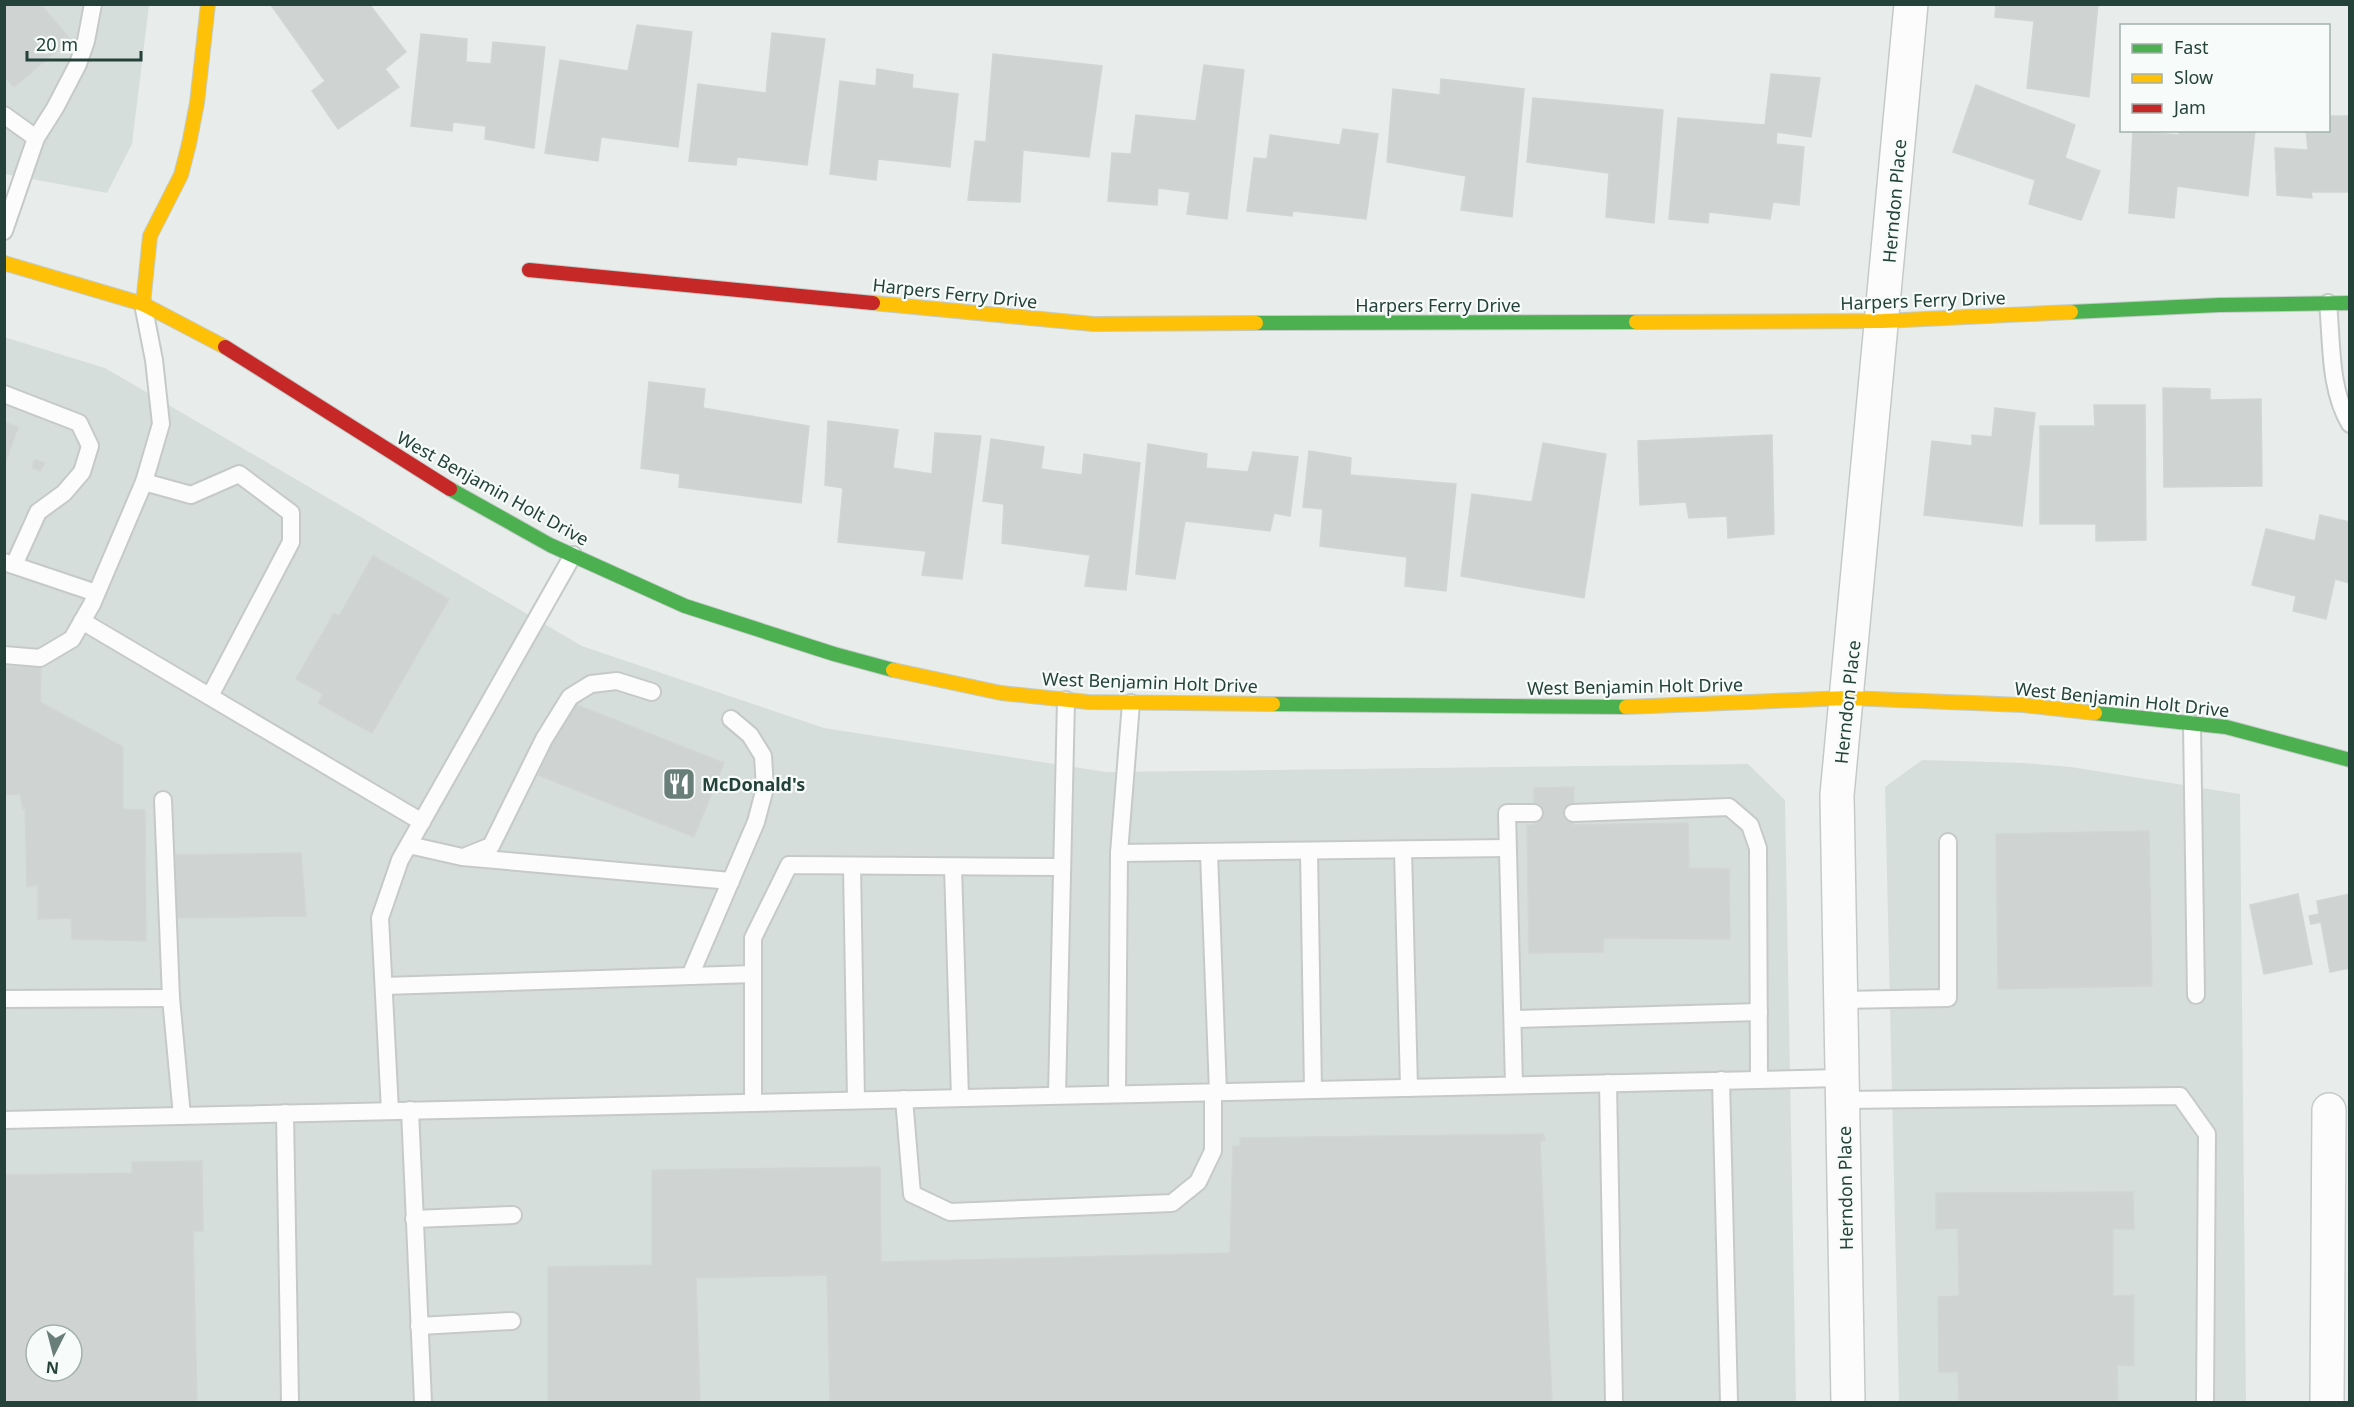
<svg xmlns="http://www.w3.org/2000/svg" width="2354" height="1407" font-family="'Noto Sans',sans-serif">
  <rect width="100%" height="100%" fill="#e8edeb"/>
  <!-- built -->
  <g fill="#d6dedb" fill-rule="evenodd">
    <path d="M4,5h145l-17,139 -25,49 -102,-19z"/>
    <path d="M4,337l101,31 477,278 242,82 282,44 642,-8 37,36 11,602h-1791zM36,1335h36v36h-36z"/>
    <path d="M1922,760l101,3 48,4 169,27 6,608h-347l-14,-615z"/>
  </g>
  <!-- building -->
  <g fill="#cfd4d2" stroke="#d1d6d4" stroke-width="1.5" fill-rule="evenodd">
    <path d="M4,4h36l30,35 -56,48 -10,-11z"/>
    <path d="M369,4l37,48 -21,17 14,18 -61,42 -26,-38 13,-10 -54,-76z"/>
    <path d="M1996,4h102l-9,93 -62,-9 7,-67 -39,-4z"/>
    <path d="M637,25l55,7 -14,115 -77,-10 -3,24 -53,-8 15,-93 68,11z"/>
    <path d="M772,33l53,6 -18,126 -70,-8 -1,8 -47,-4 9,-77 68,9z"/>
    <path d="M421,34l46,5 -1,23 25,2 2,-22 52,5 -11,101 -49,-9 1,-13 -33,-4 -1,9 -41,-5z"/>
    <path d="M993,54l109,12 -13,91 -66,-7 -3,52 -52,-2 7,-59 11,1z"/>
    <path d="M1204,65l40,5 -17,149 -40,-5 3,-22 -32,-4 -1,17 -49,-4 4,-48 19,1 5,-39 60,6z"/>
    <path d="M877,69l36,6 -1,13 46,6 -8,73 -72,-8 -2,21 -46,-6 10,-93 36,5z"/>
    <path d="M1771,74l49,4 -9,59 -34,-5 -1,12 28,3 -5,58 -26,-3 -3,17 -61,-7 -1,11 -39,-4 9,-101 87,7z"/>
    <path d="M1441,79l83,10 -12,128 -51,-7 5,-34 -79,-14 6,-73 47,6z"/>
    <path d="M1976,85l99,40 -10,33 35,13 -19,49 -52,-16 6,-24 -82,-28z"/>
    <path d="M1533,98l130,12 -9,113 -48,-6 3,-44 -82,-11z"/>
    <path d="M2328,116h22v76h-39l1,6 -35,-3 -2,-47 33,2 -2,-20h22z"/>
    <path d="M1343,129l35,5 -12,85 -73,-8 -1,5 -45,-5 7,-53 13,1 3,-24 70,10z"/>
    <path d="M2179,130h76l-7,66 -71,-10 -3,32 -45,-5 4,-82 46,4z"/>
    <path d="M649,382l56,7 -2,19 106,18 -8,77 -122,-16 1,-13 -39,-6z"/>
    <path d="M2163,388l47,1v11l51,-1 1,87 -98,1z"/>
    <path d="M2094,405h51l1,135 -50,1v-17h-56v-98h55z"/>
    <path d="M1995,408l40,5 -13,113 -98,-11 8,-74 40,5v-11l20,2z"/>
    <path d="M828,421l70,9 -5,38 39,6 3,-41 46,3 -19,143 -40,-4 4,-24 -88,-9 5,-54 -18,-3z"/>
    <path d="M4,422l14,5 -14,39z"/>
    <path d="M1772,435l2,99 -46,4 -1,-22 -38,2 -3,-16 -46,3 -2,-64z"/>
    <path d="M991,439l53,8 -3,22 41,6 2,-21 56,9 -14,127 -41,-4 5,-31 -88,-12 2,-39 -21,-3z"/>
    <path d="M1543,443l63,11 -22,144 -123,-22 11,-82 60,8z"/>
    <path d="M1148,444l59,10 -1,14 42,4 5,-20 45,5 -8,59 -16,-3 -4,18 -85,-10 -10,58 -39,-5z"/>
    <path d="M1309,451l42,7 -1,17 106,9 -10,107 -41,-5 2,-29 -87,-11 3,-37 -20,-2z"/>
    <path d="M35,460l10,3 -5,8 -8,-3z"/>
    <path d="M2320,515l30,7v61l-15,-4 -9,40 -33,-8 3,-15 -44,-11 14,-56 49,12z"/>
    <path d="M373,556l76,43 -77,134 -54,-30 5,-9 -27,-15 38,-66 5,3z"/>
    <path d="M4,667h37l-1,35 83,45v62l22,1 1,131 -74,-2 -1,-21 -33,1v-34l-11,2 -2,-79 -2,1 -3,-15 -16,1z"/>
    <path d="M567,701l157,62 -30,74 -156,-62z"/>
    <path d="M1574,787l-1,38 115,-2 1,45 40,1 1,70 -126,-1 -1,14 -74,1 -2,-128h7v-37z"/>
    <path d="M2149,831l3,155 -154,3 -2,-155z"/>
    <path d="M301,853l5,63 -129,2 -2,-63z"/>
    <path d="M2298,894l14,70 -48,10 -14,-69z"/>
    <path d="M2350,894v74l-20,4 -9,-50 -10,2 -2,-8 10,-2 -2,-13z"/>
    <path d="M1543,1134l2,6 -5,1 12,261h-722l-3,-127 -131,3 4,124h-152v-135l104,-2v-95l228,-3 1,95 349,-9 3,-107h7v-8z"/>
    <path d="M202,1161l1,70h-10l4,171h-193v-227l128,-2v-11zM36,1335h36v36h-36z"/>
    <path d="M2133,1192l1,37h-21v67l21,-1v71l-17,-1 1,37h-159l-1,-30h-19l-1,-75 21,-1 -1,-68 -22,1v-36z"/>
  </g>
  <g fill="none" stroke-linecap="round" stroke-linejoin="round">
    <!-- lane casing -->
    <g stroke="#c5cac8" stroke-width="20">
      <g id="lane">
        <path d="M4,115l32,23"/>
        <path d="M4,231l32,-93 19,-30 23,-44 8,-23 7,-37"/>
        <path d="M2328,303c4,40 1,86 22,121"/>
        <path d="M4,394l75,29 11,23 -8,26 -18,21 -26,19 -24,53"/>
        <path d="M144,482l47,13 48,-21 52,39v29l-81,154"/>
        <path d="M4,562l92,31"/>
        <path d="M82,621l340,201"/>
        <path d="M4,655l36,3 32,-19 20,-35 52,-122 17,-58 -7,-64 -11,-56"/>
        <path d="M2192,724l4,271"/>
        <path d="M163,800l8,198 11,118"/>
        <path d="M1573,813l156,-6 21,18 8,23 1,231"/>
        <path d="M409,845l53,12 269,24"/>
        <path d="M1403,850l6,238"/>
        <path d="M1309,852l4,238"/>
        <path d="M1119,853l388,-5"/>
        <path d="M1209,853l9,239"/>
        <path d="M466,856l25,-10 53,-107 26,-42 21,-13 26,-3 35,11"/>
        <path d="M852,866l4,234"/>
        <path d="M953,867l7,231"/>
        <path d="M690,976l66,-154 9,-34 -2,-32 -13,-21 -19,-16"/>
        <path d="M384,986l369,-12"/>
        <path d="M4,999l167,-1"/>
        <path d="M1841,1000l107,-2v-156"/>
        <path d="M1513,1019l246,-7"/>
        <path d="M1721,1080l8,322"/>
        <path d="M1608,1083l6,319"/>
        <path d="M1514,1085l-7,-272h27"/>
        <path d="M1117,1094l2,-241 12,-150"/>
        <path d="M1057,1095l9,-395"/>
        <path d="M904,1099l8,95 38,18 222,-9 26,-21 15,-31v-59"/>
        <path d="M1843,1100l337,-4 27,38 -2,268"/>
        <path d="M753,1102v-164l36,-73 273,2"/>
        <path d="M410,1110l13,292"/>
        <path d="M390,1111l-10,-193 20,-58 173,-305"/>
        <path d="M285,1113l5,289"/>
        <path d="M4,1120l1837,-42"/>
        <path d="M414,1219l99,-4"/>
        <path d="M419,1326l93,-5"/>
      </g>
    </g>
    <!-- street casing -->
    <g stroke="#c5cac8" stroke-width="36">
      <g id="street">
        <path d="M1848,1402l-11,-607 74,-791"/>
        <path d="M2327,1402l2,-292"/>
      </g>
    </g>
    <!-- fast casing -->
    <g stroke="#c3cbc8" stroke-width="16">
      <g id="fast">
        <path d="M2071,312l148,-7 131,-2"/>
        <path d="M1256,323l380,-1"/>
        <path d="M450,489l100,56 135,61 149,48 59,16"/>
        <path d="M1273,704l353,3"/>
        <path d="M2095,713l131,14 124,33"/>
      </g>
    </g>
    <!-- slow casing -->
    <g stroke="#c3cbc8" stroke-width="16">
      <g id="slow">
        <path d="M4,263l139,41 82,43"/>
        <path d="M873,303l220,21 163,-1"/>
        <path d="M143,304l7,-68 31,-61 8,-31 8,-41 11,-99"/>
        <path d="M1636,322l247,-1 188,-9"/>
        <path d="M893,670l108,23 87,9 185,2"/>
        <path d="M1626,707l222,-9 175,7 72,8"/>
      </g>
    </g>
    <!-- jam casing -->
    <g stroke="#c3cbc8" stroke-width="16">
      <g id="jam">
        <path d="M529,270l344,33"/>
        <path d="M225,347l225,142"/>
      </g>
    </g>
    <!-- lane -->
    <use href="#lane" stroke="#fcfcfc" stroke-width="16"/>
    <!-- street -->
    <use href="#street" stroke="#fcfcfc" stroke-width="33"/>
    <!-- fast -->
    <use href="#fast" stroke="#4caf50" stroke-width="14"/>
    <!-- slow -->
    <use href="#slow" stroke="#ffc107" stroke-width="14"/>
    <!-- jam -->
    <use href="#jam" stroke="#c62828" stroke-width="14"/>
  </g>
  <!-- icons -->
  <defs>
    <g id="restaurant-square" transform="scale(1.725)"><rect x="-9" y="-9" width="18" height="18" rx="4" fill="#697e78" stroke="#f7fbf9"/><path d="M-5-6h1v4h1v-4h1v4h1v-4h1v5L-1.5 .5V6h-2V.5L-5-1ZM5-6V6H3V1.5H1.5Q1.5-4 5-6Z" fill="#fff"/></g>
  </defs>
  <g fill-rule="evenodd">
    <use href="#restaurant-square" x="679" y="784"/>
  </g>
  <g text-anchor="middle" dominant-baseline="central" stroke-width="4.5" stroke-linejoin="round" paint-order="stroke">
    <!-- street labels -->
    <g font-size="18" fill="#24423a" stroke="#f7fbf9">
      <text transform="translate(1894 201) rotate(-85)">Herndon Place</text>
      <text transform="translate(955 293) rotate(6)">Harpers Ferry Drive</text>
      <text transform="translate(1923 300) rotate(-2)">Harpers Ferry Drive</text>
      <text x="1438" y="305">Harpers Ferry Drive</text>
      <text transform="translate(493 488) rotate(29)">West Benjamin Holt Drive</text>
      <text transform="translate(1150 682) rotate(2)">West Benjamin Holt Drive</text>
      <text transform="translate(1635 686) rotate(-1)">West Benjamin Holt Drive</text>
      <text transform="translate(2122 699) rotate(6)">West Benjamin Holt Drive</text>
      <text transform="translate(1847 702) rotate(-84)">Herndon Place</text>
      <text transform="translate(1845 1188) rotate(-91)">Herndon Place</text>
    </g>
    <!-- poi labels -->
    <g font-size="18" font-weight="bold" fill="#24423a" stroke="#f7fbf9" text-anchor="start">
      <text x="702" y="784">McDonald's</text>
    </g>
  </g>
  <!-- border -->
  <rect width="2354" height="1407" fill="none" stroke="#24423a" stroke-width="12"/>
  <!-- legend -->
  <rect x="2120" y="24" width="210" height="108" fill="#f7fbf9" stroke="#a3b1ad" stroke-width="1.5"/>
  <rect x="2132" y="44" width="30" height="9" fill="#4caf50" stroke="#a3b1ad" stroke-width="1.5"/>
  <text x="2174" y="54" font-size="18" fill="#24423a">Fast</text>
  <rect x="2132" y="74" width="30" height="9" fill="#ffc107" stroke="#a3b1ad" stroke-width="1.5"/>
  <text x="2174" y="84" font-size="18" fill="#24423a">Slow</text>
  <rect x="2132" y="104" width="30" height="9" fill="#c62828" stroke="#a3b1ad" stroke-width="1.5"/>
  <text x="2174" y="114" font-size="18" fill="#24423a">Jam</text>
  <!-- north arrow -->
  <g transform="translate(54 1353) rotate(186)"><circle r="28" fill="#f7fbf9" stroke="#a3b1ad" stroke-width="1.5"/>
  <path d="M0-4.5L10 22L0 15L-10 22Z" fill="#697e78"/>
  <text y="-9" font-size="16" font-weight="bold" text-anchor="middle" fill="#24423a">N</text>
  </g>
  <!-- scale -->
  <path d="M27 51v9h114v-9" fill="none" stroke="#24423a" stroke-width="3"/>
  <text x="36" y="51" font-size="18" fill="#24423a" stroke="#f7fbf9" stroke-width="4.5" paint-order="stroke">20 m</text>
</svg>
